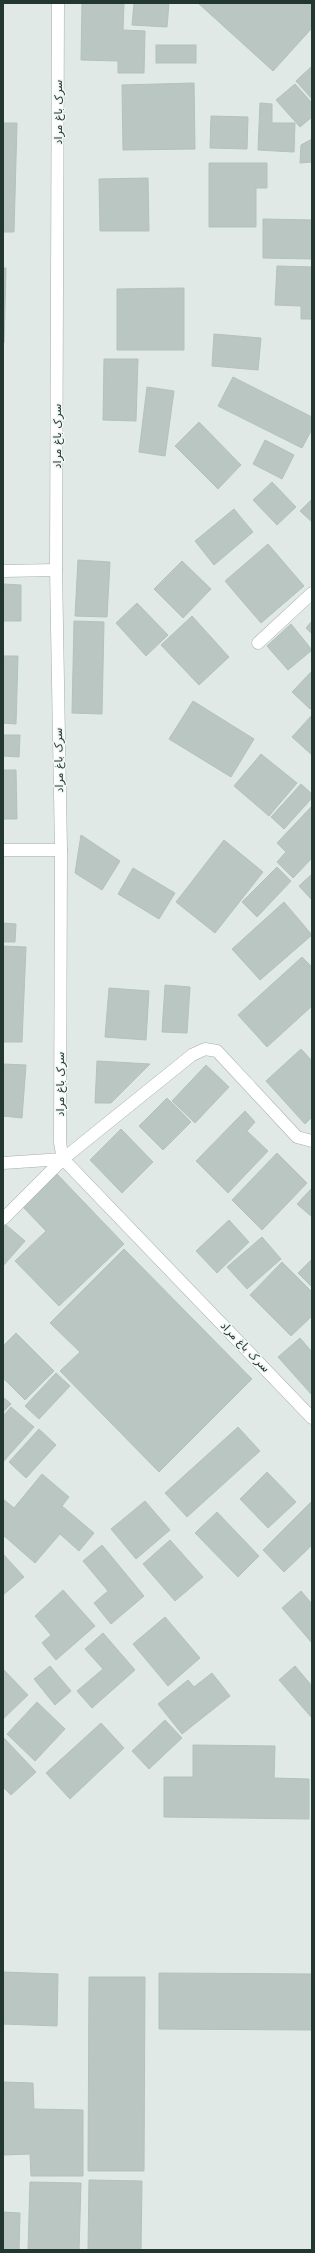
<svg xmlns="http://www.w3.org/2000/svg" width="315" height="2253" font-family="'DejaVu Sans','Noto Naskh Arabic',sans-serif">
  <rect width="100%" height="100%" fill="#e0e9e5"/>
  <!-- building -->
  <g fill="#b9c6c1" stroke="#b3c2bb">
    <path d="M82,3h42l-1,27 22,1 -1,42h-26v-12l-37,-1z"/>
    <path d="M134,3h35l-2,24 -35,-2z"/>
    <path d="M198,3h114v25l-39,43z"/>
    <rect x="156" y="45" width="40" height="18"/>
    <path d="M312,66v33l-16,-18z"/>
    <path d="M194,83l1,66 -72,1 -1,-65z"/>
    <path d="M295,84l17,19v14l-12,10 -24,-27z"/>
    <path d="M260,103l12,1v19h23l-1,29 -36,-2z"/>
    <path d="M211,116l37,1 -1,32 -37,-1z"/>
    <path d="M3,123h14l-3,109h-11z"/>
    <path d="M312,139v23l-12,1 1,-18z"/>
    <path d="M209,163h58v25h-11v39h-47z"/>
    <path d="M148,178l1,53h-49l-1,-52z"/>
    <path d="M263,219l49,1v39l-49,-1z"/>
    <path d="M277,266l35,1v52h-11v-13l-26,-1z"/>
    <path d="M3,268h3l-2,75h-1z"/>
    <path d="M184,288v62h-67v-61z"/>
    <path d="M214,334l47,4 -3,32 -46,-4z"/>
    <path d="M104,359h34l-2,62 -33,-1z"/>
    <path d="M233,377l79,40v12l-10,19 -84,-42z"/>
    <path d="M147,387l27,4 -9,65 -26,-4z"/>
    <path d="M199,422l42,43 -23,24 -43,-43z"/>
    <path d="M265,440l29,15 -12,24 -29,-15z"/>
    <path d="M272,482l24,25 -19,18 -24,-25z"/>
    <path d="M312,499v23l-12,-11z"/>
    <path d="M234,509l19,23 -39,33 -19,-24z"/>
    <path d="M268,544l36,42 -43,37 -36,-42z"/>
    <path d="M78,560l32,2 -3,55 -32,-1z"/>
    <path d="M182,561l29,28 -28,29 -29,-29z"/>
    <path d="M3,584l18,1v36h-18z"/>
    <path d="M137,603l31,32 -22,21 -30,-33z"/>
    <path d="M192,616l37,41 -30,28 -38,-40z"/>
    <path d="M74,621l30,1 -2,92 -30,-1z"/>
    <path d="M312,621v13l-6,-6z"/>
    <path d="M291,624l21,26 -24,20 -21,-24z"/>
    <path d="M3,656h15l-2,68 -13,-1z"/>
    <path d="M312,671v36l-2,2 -18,-17z"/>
    <path d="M193,701l61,38 -23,38 -62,-38z"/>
    <path d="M312,715v40l-20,-18z"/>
    <path d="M3,735h17l-1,22 -16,-1z"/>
    <path d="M261,754l36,29 -28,33 -35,-30z"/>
    <path d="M3,770h13l1,49h-14z"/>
    <path d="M301,784l11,10v4l-28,31 -13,-12z"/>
    <path d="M312,806v52l-19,20 -16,-16 9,-10 -9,-9z"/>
    <path d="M81,835l39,26 -18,29 -27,-17z"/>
    <path d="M224,840l39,32 -48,61 -39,-31z"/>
    <path d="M277,867l14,14 -34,36 -15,-15z"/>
    <path d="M133,868l42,25 -16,26 -41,-25z"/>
    <path d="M312,874v26l-13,-14z"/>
    <path d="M284,902l28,33 -52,45 -28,-31z"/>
    <path d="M3,923l13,1 -1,18h-12z"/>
    <path d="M3,946l23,1 -4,95h-19z"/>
    <path d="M302,957l10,10v39l-45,41 -29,-32z"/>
    <path d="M165,985l25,2 -3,46 -25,-1z"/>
    <path d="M109,988l40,3 -3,49 -41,-3z"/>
    <path d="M301,1049l11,12v56l-7,7 -39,-43z"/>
    <path d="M97,1061l53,3 -39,39h-16z"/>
    <path d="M3,1064l23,1 -4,53 -19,-2z"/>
    <path d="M206,1065l23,22 -34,36 -23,-22z"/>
    <path d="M167,1098l24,24 -28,28 -24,-24z"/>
    <path d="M245,1111l10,11 -8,9 21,20 -40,42 -32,-32z"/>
    <path d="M121,1129l32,33 -31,31 -32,-33z"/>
    <path d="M277,1153l30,30 -45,47 -30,-30z"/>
    <path d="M57,1174l67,70 -65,62 -44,-45 31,-30 -23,-24z"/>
    <path d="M312,1188v29l-15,-13z"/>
    <path d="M229,1220l20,22 -32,31 -21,-22z"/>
    <path d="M5,1224l20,17 -22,25v-40z"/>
    <path d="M262,1237l19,22 -34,30 -20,-22z"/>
    <path d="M124,1249l128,130 -93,93 -99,-101 20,-19 -30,-29z"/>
    <path d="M312,1259v28l-14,-14z"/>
    <path d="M282,1262l30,30v24l-21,20 -41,-41z"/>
    <path d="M16,1333l38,38 -29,29 -22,-22v-32z"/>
    <path d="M300,1338l12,14v43l-34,-38z"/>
    <path d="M56,1373l14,13 -31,33 -14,-13z"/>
    <path d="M3,1397l8,7 -8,8z"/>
    <path d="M11,1407l23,20 -31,35v-46z"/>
    <path d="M238,1427l22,24 -73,66 -22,-24z"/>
    <path d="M39,1429l17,16 -30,33 -17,-16z"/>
    <path d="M267,1472l29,30 -28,26 -28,-29z"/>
    <path d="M42,1474l27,23 -7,9 32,27 -15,18 -19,-17 -25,29 -32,-28v-36l11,9z"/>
    <path d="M145,1501l25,29 -34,29 -25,-30z"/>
    <path d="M312,1501v44l-28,27 -21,-22z"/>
    <path d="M217,1512l42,44 -21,21 -43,-44z"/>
    <path d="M170,1540l33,37 -28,24 -32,-37z"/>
    <path d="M102,1545l42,51 -33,28 -17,-21 14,-12 -25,-30z"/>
    <path d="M3,1554l21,23 -21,18z"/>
    <path d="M63,1590l32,36 -39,34 -14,-17 9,-8 -16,-19z"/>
    <path d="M301,1591l11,13v39l-30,-35z"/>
    <path d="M165,1617l35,41 -32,28 -35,-42z"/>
    <path d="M103,1633l32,37 -43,38 -15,-17 26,-22 -18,-20z"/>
    <path d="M50,1666l21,25 -16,14 -21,-26z"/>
    <path d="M295,1666l17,20v32l-33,-38z"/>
    <path d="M3,1669l25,26 -25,24z"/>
    <path d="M212,1673l18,23 -48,38 -24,-30 30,-24 6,7z"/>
    <path d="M37,1702l28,27 -30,32 -28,-27z"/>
    <path d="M165,1720l17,18 -33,31 -17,-18z"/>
    <path d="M101,1723l23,25 -54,51 -24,-26z"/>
    <path d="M3,1737l33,35 -25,23 -8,-8z"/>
    <path d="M193,1745l82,1 -1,32 35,1v40l-145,-2v-40h29z"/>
    <path d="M3,1972l55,2 -1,52 -54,-2z"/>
    <path d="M159,1973l153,1v56l-153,-1z"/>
    <path d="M89,1977h56l-1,194h-56z"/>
    <path d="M3,2082l30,1 1,26 49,1v66h-52l-1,-22 -27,1z"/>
    <path d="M89,2180l53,1 -1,69h-53z"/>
    <path d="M30,2182l51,1 -2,67h-51z"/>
    <path d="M3,2212l17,1 -1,37h-16z"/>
  </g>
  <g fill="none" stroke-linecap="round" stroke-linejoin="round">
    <!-- minor casing -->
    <g stroke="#a4b0ab" stroke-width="13">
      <g id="minor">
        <path d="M3,571l53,-1"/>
        <path d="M258,643l54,-50"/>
        <path d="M3,850h58"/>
        <path d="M3,1163l60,-4"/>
        <path d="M3,1219l60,-60 129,-104 13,-6 12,2 80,86 15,4"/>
      </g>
    </g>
    <!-- tertiary casing -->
    <g stroke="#a4b0ab" stroke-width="13">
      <path id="tertiary" d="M58,3l-2,567 5,280 -1,293 3,16 249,259"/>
    </g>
    <!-- minor -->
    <use href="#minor" stroke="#fff" stroke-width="12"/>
    <!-- tertiary -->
    <use href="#tertiary" stroke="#fff" stroke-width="12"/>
  </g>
  <g text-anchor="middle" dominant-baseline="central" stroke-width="3" stroke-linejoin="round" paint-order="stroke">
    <!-- street labels -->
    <g font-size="11" fill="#233731" stroke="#f0f6f3">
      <text transform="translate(58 112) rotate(-90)">سرک باغ مراد</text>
      <text transform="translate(57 436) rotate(-90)">سرک باغ مراد</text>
      <text transform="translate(59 760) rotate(-91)">سرک باغ مراد</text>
      <text transform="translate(60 1084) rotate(-90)">سرک باغ مراد</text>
      <text transform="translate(245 1347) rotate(46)">سرک باغ مراد</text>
    </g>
  </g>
  <!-- border -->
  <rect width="315" height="2253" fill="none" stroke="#233731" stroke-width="8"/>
</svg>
